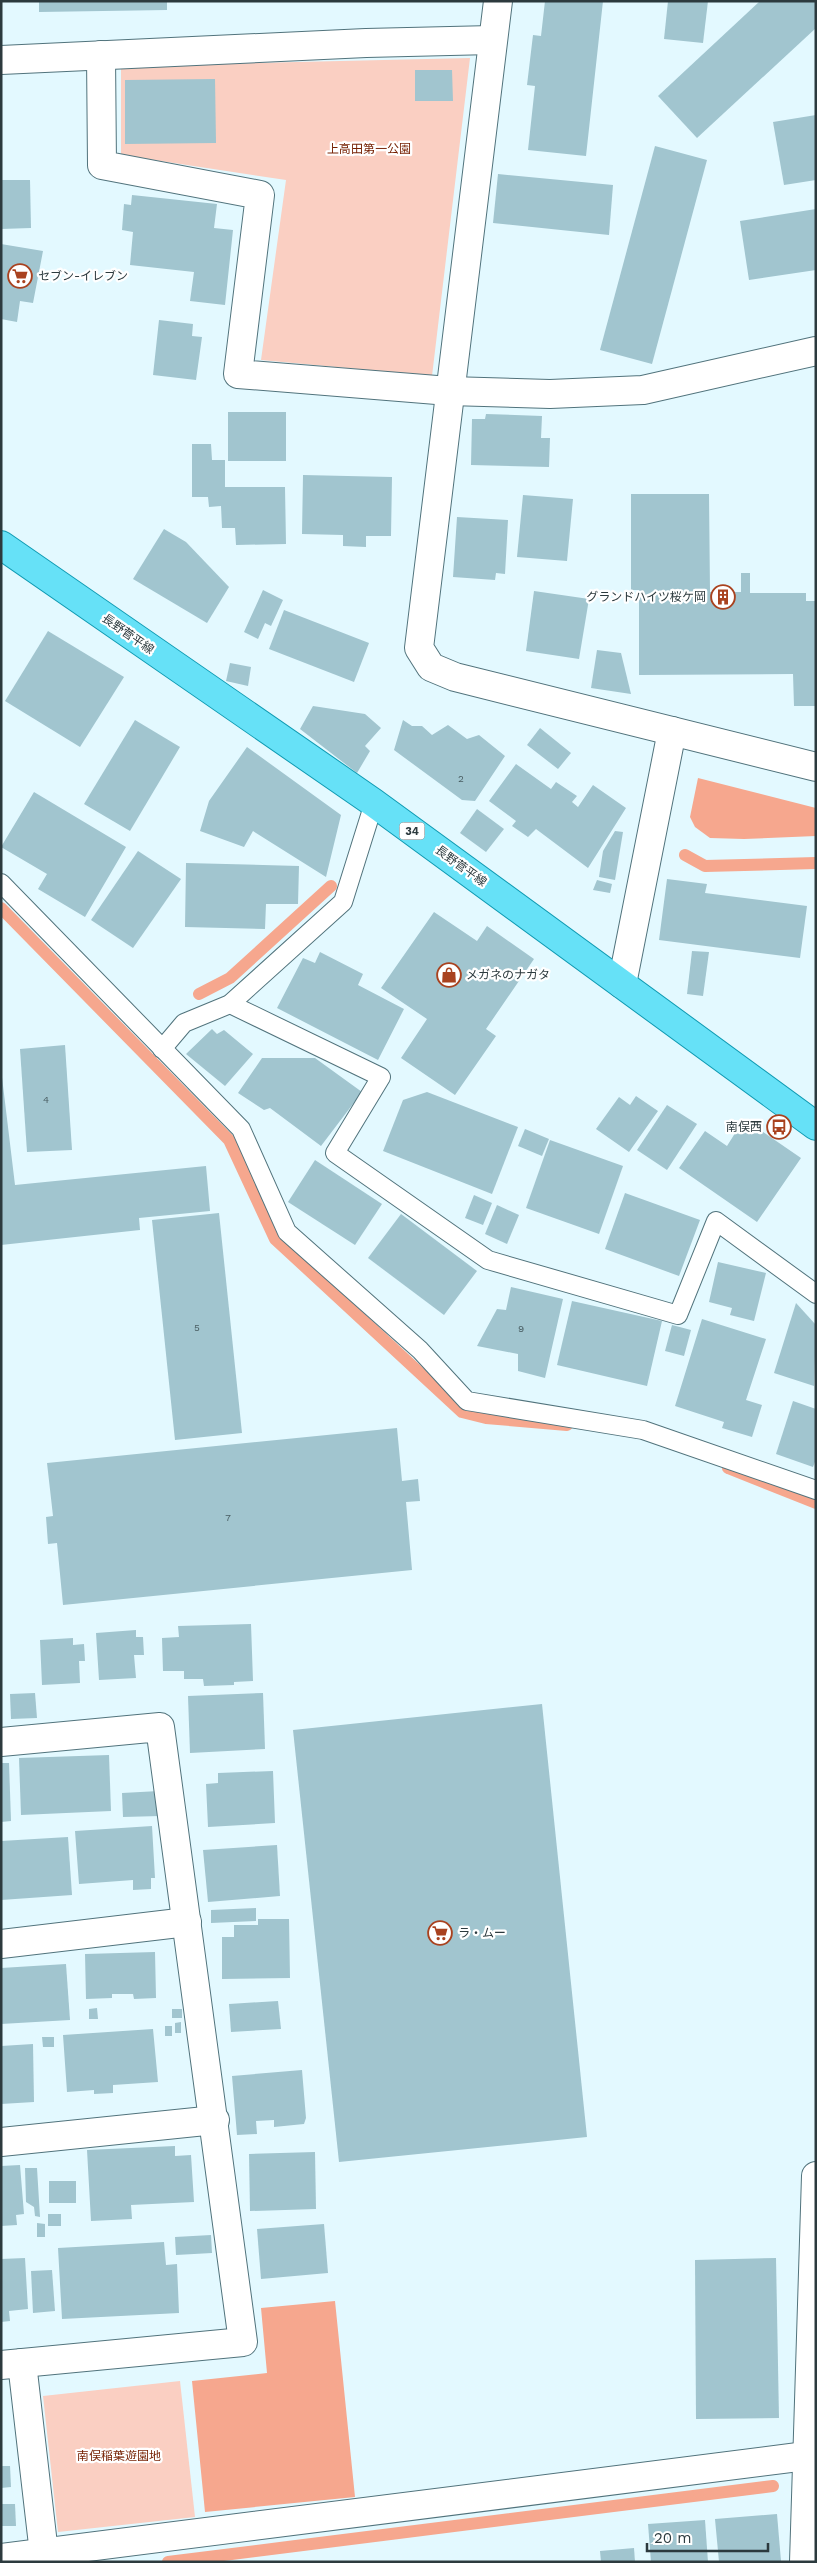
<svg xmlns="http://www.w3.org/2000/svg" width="817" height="2563" font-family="'Work Sans','Noto Sans JP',sans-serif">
  <rect width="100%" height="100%" fill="#e3f9ff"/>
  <!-- green -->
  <g fill="#facfc2">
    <path d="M470,58l-38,318 -171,-16 25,-180 -165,-25v-89z"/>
    <path d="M180,2381l15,136 -137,15 -15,-136z"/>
  </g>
  <!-- water -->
  <g fill="#f6a78e">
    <path d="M698,778l118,30v28l-72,3 -34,-1 -15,-11 -5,-10z"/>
    <path d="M335,2301l20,196 -150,15 -13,-131 75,-8 -6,-65z"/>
  </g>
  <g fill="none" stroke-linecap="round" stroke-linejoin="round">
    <!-- stream -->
    <g stroke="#f6a78e" stroke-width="12">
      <path d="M685,855l20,11 111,-3"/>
      <path d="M1,908l228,232 46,99 187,173 24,6 81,7"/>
      <path d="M199,994l31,-16 101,-92"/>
      <path d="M728,1468l88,35"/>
      <path d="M168,2562l605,-76"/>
    </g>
  </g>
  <!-- building -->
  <g fill="#a1c5cf">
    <path d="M39,1h128v9l-128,2z"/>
    <path d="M545,1h58l-17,155 -58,-6 7,-64 -8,-1 6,-50 8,1z"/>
    <path d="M668,1h40l-5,42 -39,-4z"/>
    <path d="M760,1h56v27l-119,110 -39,-42z"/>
    <path d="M415,70h37l1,31h-38z"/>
    <path d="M215,79l1,64 -91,1v-64z"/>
    <path d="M816,115v65l-32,5 -11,-63z"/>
    <path d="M655,146l52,14 -55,204 -52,-14z"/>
    <path d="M498,174l115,11 -4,50 -116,-12z"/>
    <path d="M1,180h29l1,48 -30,1z"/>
    <path d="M132,195l85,9 -3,24 19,2 -8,75 -35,-4 4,-29 -64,-7 3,-33 -11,-2 2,-26 7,1z"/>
    <path d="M816,209v61l-67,10 -9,-59z"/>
    <path d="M1,244l42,7 -10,52 -13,-2 -3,21 -16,-3z"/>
    <path d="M159,320l34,4 -1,12 10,1 -6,43 -43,-5z"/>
    <rect x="228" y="412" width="58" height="49"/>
    <path d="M486,414l56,2 -1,22h9l-1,29 -78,-2 1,-46h13z"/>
    <path d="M192,444h19l1,16h13v27h60l1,57 -50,1 -1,-17h-13l-1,-22 -12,1 -1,-10h-16z"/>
    <path d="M303,475l89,2 -1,59h-25v11l-23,-1v-11l-41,-1z"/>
    <path d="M631,494h78l1,98h31v-19h9v20h56v8h10v105h-22l-1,-32 -154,1v-85h-8z"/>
    <path d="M523,495l50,4 -6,62 -50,-4z"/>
    <path d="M457,517l51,3 -3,54 -9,-1 -1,7 -42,-3z"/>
    <path d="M164,529l22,13 43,45 -22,36 -74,-44z"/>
    <path d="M263,590l20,10 -12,26 -6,-3 -7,16 -14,-7z"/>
    <path d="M534,591l55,8 -10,60 -53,-8z"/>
    <path d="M284,610l85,33 -15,39 -85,-33z"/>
    <path d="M48,631l76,46 -44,70 -75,-46z"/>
    <path d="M597,650l24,3 10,41 -40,-6z"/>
    <path d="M230,663l21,4 -3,19 -22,-5z"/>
    <path d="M313,706l52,8 16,14 -16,18 5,5 -13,22 -57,-44z"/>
    <path d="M135,720l45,27 -50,84 -46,-27z"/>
    <path d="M403,720l9,6h10l10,9 16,-10 19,14 12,-4 26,21 -30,45 -13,-1 -68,-50z"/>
    <path d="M540,728l31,25 -13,16 -31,-24z"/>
    <path d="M247,747l94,68 -15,62 -73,-46 -9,16 -44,-16 9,-30z"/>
    <path d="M516,764l35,25 5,-7 21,14 -5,6 6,5 15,-22 33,23 -38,60 -52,-39 -8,8 -16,-11 4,-5 -27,-20z"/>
    <path d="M34,792l92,55 -41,70 -47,-28 9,-15 -46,-27z"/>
    <path d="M477,809l27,20 -18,23 -26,-19z"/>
    <path d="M615,831l8,1 -8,48 -16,-3 4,-26z"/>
    <path d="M138,851l43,28 -48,69 -42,-28z"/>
    <path d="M186,863l113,3 -1,38h-32l-1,25 -80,-2z"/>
    <path d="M667,879l40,5 -2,9 102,13 -7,52 -141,-18z"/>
    <path d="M597,880l15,4 -2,9 -17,-3z"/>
    <path d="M434,912l43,29 10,-15 47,33 -48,70 10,7 -41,59 -54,-37 26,-39 -46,-31z"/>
    <path d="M692,951l17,1 -6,44 -16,-2z"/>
    <path d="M320,952l43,22 -5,11 46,24 -26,51 -101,-52 26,-50 12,5z"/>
    <path d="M212,1029l5,5 7,-4 29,24 -28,32 -39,-32z"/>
    <path d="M65,1045l7,105 -45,2 -7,-103z"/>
    <path d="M262,1058h53l47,34 -41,54 -51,-38 -6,2 -26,-17z"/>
    <path d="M1,1069l14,116 191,-19 4,45 -71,7 1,12 -139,15z"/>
    <path d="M427,1092l91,35 -26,67 -109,-43 20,-51z"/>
    <path d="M636,1096l22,15 -29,41 -33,-23 23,-32 11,8z"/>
    <path d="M667,1105l30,19 -30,46 -30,-20z"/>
    <path d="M744,1119l57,39 -44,64 -78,-54 26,-37 22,15z"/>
    <path d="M525,1129l24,10 -7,17 -24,-10z"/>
    <path d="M550,1140l73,26 -24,68 -73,-26z"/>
    <path d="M315,1160l67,44 -27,41 -67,-43z"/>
    <path d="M625,1193l75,27 -21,56 -74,-27z"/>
    <path d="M474,1195l18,8 -9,22 -18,-7z"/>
    <path d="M497,1205l22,10 -12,29 -22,-10z"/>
    <path d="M219,1213l23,220 -67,7 -23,-220z"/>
    <path d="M401,1214l76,57 -33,44 -76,-57z"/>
    <path d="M718,1262l48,11 -12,48 -24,-6 2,-7 -23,-6z"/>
    <path d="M511,1287l52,12 -18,79 -27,-7v-17l-41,-8 20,-37 9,1z"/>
    <path d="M572,1301l90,20 -15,65 -90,-21z"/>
    <path d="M796,1303l20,22 -2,61 -40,-13z"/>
    <path d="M702,1319l64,20 -20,61 16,5 -10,32 -30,-9 2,-6 -49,-16z"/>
    <path d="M672,1325l19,5 -7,26 -19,-5z"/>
    <path d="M793,1401l23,8v50l-3,8 -37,-13z"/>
    <path d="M397,1428l5,53 16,-2 2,22 -14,1 6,68 -349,35 -6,-62 -9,1 -2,-27 7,-1 -6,-53z"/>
    <path d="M251,1624l2,57 -19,1v3l-30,1 -1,-7h-19v-8h-21l-1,-33 17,-1 -1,-11z"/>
    <path d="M136,1630v7h7l1,18h-10l2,23 -37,2 -3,-47z"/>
    <path d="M73,1638v7l11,-1 1,17h-6l1,22 -38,2 -2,-45z"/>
    <path d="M35,1693l2,25 -26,1 -1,-25z"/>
    <path d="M263,1693l2,56 -75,4 -2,-57z"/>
    <path d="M542,1704l45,433 -248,25 -46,-432z"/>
    <path d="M109,1755l2,56 -90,4 -2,-57z"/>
    <path d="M1,1763h8l2,58 -10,1z"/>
    <path d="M273,1771l2,52 -67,4 -2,-43 12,-1v-10z"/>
    <path d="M159,1791l1,25 -37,1 -1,-24z"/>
    <path d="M152,1826l3,52h-4v11l-18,1v-10l-54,4 -4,-53z"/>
    <path d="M68,1837l4,58 -71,5v-59z"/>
    <path d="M277,1845l3,51 -72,6 -5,-52z"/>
    <path d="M256,1908v13l-45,2v-13z"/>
    <path d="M258,1919h31l1,59 -68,1v-42h12v-12h24z"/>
    <path d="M155,1952l1,46 -22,1 -1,-5h-21v4l-26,1 -1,-45z"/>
    <path d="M66,1964l4,56 -69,4v-56z"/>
    <path d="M278,2001l3,28 -50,3 -2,-28z"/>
    <path d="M97,2008l1,11h-9v-10z"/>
    <rect x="172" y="2009" width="10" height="9"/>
    <path d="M181,2022v11h-6v-10z"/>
    <rect x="165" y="2026" width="7" height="10"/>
    <path d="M153,2029l5,53 -45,3v8l-19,1v-4l-27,2 -4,-57z"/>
    <path d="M42,2037h12v10h-11z"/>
    <path d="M33,2044l1,58 -33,2v-58z"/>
    <path d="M302,2070l4,48 -2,6 -30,3v-7l-18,1 1,13 -20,1 -5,-59z"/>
    <path d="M175,2146v10l16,-1 3,47 -63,3 1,14 -41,2 -4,-71z"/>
    <path d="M315,2152l1,57 -66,2 -1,-57z"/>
    <path d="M20,2165l4,49 -8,1 1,10 -16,1v-60z"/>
    <path d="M25,2168h12l3,49 -5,-1 -1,-9 -8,-5z"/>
    <rect x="49" y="2181" width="27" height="22"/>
    <rect x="48" y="2214" width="13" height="12"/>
    <path d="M37,2223l8,1v13h-8z"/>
    <path d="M324,2224l4,49 -67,6 -4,-50z"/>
    <path d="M211,2235l1,18 -36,2 -1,-18z"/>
    <path d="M164,2242l2,23 11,-1 2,49 -117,6 -4,-71z"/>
    <path d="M25,2258l3,51 -19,2 1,10 -9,1v-63z"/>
    <path d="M776,2258l3,160 -83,1 -1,-159z"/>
    <path d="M52,2270l3,41 -22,2 -2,-42z"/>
    <path d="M1,2466h9l1,21 -10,1z"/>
    <path d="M1,2504h14l1,22h-15z"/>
    <path d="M777,2514l4,47 -62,1 -4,-43z"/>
    <path d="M705,2520l3,42h-57l-3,-38z"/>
    <path d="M634,2548l1,14h-34l-1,-11z"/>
  </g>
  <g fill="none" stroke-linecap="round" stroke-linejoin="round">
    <!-- lane casing -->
    <g stroke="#51737c" stroke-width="20">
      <g id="lane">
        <path d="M1,883l240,246 46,103 133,118 47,51 176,29 173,60"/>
        <path d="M230,1004l151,73 -46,76 153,107 190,55 38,-94 100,73"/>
        <path d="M162,1049l22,-26 46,-19 113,-102 31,-99"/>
      </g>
    </g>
    <!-- street casing -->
    <g stroke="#51737c" stroke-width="30">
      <g id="street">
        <path d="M498,1l-79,647 12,19 24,10 361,90"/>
        <path d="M101,55l1,110 158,30 -22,179 211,17 101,3 93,-4 173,-39"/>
        <path d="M1,60l365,-17 126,-3"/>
        <path d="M622,984l50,-253"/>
        <path d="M1,1742l159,-15 83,615 -242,23"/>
        <path d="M1,1944l186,-22"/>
        <path d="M1,2142l214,-22"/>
        <path d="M22,2363l23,199"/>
        <path d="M1,2558l805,-102"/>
        <path d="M804,2562l12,-386"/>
      </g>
    </g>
    <!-- primary casing -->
    <g stroke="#0f9ab2" stroke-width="30">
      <path id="primary" d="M1,545l373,258 442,323"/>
    </g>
    <!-- lane -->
    <use href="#lane" stroke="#fff" stroke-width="18"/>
    <!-- street -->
    <use href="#street" stroke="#fff" stroke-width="28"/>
    <!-- primary -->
    <use href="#primary" stroke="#66e1f7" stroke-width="28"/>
  </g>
  <!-- icons -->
  <defs>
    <g id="supermarket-ring" transform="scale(1.25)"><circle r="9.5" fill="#fff" stroke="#a9421f" stroke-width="1.5"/><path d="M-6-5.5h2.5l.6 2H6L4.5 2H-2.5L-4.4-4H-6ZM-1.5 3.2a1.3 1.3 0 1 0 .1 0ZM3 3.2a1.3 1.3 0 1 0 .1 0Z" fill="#a9421f"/></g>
    <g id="building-ring" transform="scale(1.25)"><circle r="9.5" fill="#fff" stroke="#a9421f" stroke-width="1.5"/><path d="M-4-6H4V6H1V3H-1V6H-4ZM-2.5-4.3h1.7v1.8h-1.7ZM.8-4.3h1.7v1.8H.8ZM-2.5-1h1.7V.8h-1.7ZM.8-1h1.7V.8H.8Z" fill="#a9421f"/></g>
    <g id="shop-ring" transform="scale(1.25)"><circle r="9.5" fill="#fff" stroke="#a9421f" stroke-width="1.5"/><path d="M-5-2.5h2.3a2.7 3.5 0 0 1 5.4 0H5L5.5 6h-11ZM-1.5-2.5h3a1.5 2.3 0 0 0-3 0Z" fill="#a9421f"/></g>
    <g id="bus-ring" transform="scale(1.25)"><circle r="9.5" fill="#fff" stroke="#a9421f" stroke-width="1.5"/><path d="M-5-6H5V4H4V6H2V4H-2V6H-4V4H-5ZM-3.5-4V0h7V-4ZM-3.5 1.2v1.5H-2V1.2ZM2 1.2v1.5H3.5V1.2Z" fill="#a9421f"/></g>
  </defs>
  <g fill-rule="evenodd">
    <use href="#supermarket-ring" x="20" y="276"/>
    <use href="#building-ring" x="723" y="597"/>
    <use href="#shop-ring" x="449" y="975"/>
    <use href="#bus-ring" x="779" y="1127"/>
    <use href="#supermarket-ring" x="440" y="1933"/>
  </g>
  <g text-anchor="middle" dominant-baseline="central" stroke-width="4.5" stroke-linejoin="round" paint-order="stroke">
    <!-- number labels -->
    <g font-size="10" fill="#495d62">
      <text x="461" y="778">2</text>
      <text x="46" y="1099">4</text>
      <text x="197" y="1327">5</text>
      <text x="521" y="1328">9</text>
      <text x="228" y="1517">7</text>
    </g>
    <!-- shield labels -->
    <rect fill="#fff" stroke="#6b7578" stroke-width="1" x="399.5" y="822.5" width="25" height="17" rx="4"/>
    <g font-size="11" font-weight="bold" fill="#2c3a3e">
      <text x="412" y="831">34</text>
    </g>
    <!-- park labels -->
    <g font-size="12" fill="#741f00" stroke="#fff">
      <text x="369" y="149">上高田第一公園</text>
      <text x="119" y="2456">南俣稲葉遊園地</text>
    </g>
    <!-- poi labels -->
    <g font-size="12" fill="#2c3a3e" stroke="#fff" text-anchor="start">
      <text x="38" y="276">セブン-イレブン</text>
      <text x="706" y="597" text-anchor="end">グランドハイツ桜ケ岡</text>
      <text x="466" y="975">メガネのナガタ</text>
      <text x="762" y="1127" text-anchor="end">南俣西</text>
      <text x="458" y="1933">ラ・ムー</text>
    </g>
    <!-- street labels -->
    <g font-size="12" fill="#2c3a3e" stroke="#fff">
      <text transform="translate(128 634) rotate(35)">長野菅平線</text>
      <text transform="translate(461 866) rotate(36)">長野菅平線</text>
    </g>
  </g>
  <!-- border -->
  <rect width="817" height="2563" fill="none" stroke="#2c3a3e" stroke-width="5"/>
  <!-- scale -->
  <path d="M647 2543v8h121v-8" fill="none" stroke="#2c3a3e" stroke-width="2.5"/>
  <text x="654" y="2543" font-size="15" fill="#2c3a3e" stroke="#ffffff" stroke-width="4" paint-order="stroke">20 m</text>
</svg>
